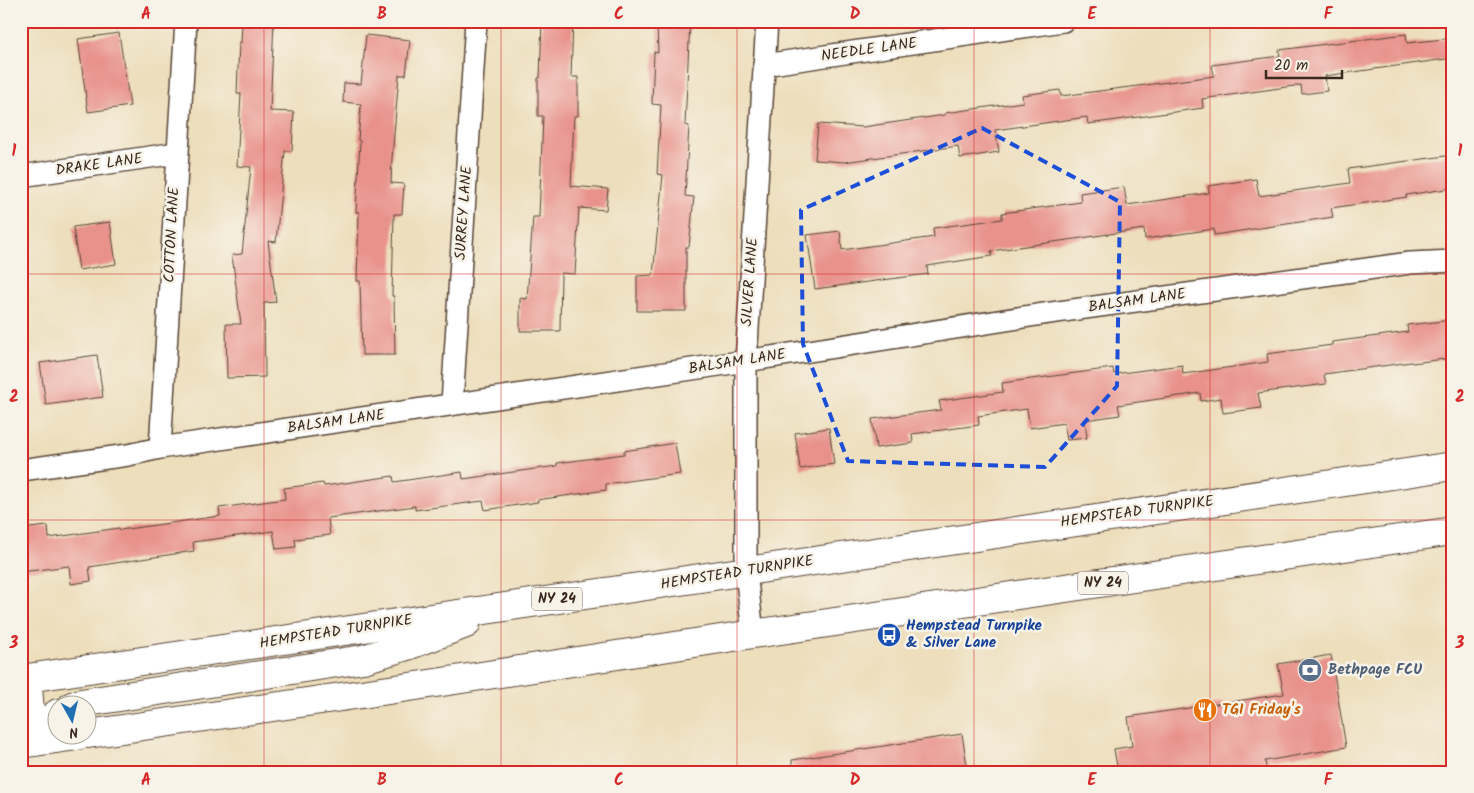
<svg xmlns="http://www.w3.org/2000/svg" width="1474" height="793" font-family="Kalam,sans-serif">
  <rect width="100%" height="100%" fill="#f7f3e8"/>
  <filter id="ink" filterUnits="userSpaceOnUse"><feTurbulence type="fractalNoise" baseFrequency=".02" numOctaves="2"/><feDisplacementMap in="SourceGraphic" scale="10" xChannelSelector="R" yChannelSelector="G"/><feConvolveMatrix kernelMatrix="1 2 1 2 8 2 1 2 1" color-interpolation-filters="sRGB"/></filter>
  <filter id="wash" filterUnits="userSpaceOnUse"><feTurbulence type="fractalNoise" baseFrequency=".0096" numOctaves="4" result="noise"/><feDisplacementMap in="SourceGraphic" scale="20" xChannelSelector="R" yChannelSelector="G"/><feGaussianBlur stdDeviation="1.12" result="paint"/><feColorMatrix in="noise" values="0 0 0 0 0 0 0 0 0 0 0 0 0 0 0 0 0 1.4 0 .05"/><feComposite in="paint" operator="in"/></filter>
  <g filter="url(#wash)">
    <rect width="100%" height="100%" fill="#eddebc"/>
    <g id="blocks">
      <!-- building -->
      <g fill="#e8928b">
        <path d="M242,21h32l-4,90 24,1 -2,39h-7l-9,91 -8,-1 8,61 -12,1 1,74 -38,1 -1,-54h15l-9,-69 10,-1 9,-87 -14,-1 4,-72h-4l2,-52 2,1z"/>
        <path d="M542,21h31l-2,56h7v39h-4l-3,70 37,3 -2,21 -27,-2 -4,66 -14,-1 -1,58h-40v-33l7,1 6,-82h6l4,-101h-5v-38h2z"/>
        <path d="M657,21h33l-5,104 4,1 -4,70 9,1 -5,50h-3v64h-49v-35l16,-1 10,-100 -6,-1 4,-69 -9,-1 2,-52 4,1z"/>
        <path d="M119,33l11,73 -42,6 -10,-73z"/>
        <path d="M1406,34l1,9 46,-5v20l-128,18 2,15 -25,3 -1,-9 -99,14 1,9 -115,16 -1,-7 -92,13 4,22 -39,6 -2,-12 -114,16 -29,-2 3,-36 45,3 82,-12v-2l78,-11 -1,-7 38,-5 1,6 153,-20 -2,-11 68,-9 -1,-6z"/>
        <path d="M366,35l44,5 -4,35h-7l-7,83 -1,25 13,1 -2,30h-8l-2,82h2l1,59h-33l-2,-74h-3l2,-69h-3l4,-71 -2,-1 3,-36 -18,-2 1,-19 17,1z"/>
        <path d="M1453,155v33l-47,7 1,2 -76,11 2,9 -119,18v-6l-69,10 -1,-10 -153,22 1,5 -65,10 1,8 -113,15 -8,-54 33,-4 2,19 92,-13 -1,-9 69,-9v-6l79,-11 -1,-9 44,-6 3,18 82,-12 -1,-7 48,-7 3,17 91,-13 -2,-14z"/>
        <path d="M110,222l6,42 -37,6 -6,-43z"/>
        <path d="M1453,320v38l-41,5 -1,-1 -87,12 2,10 -68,9 3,15 -38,5 -2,-15 -20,3 -1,-8 -82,12 2,10 -35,5 2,18 -20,2 -3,-17 -34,5 -3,-19 -49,7 1,9 -67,9 1,9 -37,5 -4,-29 69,-9 -2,-9 64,-9 -1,-9 111,-15 1,6 68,-9 1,9 85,-12 -1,-8 65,-9v-3l76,-10 -1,-7z"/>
        <path d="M97,355l6,42 -57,8 -6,-42z"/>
        <path d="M829,428l5,36 -34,5 -5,-36z"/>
        <path d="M675,443l5,31 -74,10v6l-69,10 1,2 -53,8 -2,-9 -68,9v-4l-87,12 2,17 -35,4 1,8 -20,2 -3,-18 -80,11 1,9 -105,16 2,14 -20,3 -2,-18 -48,6v-43l27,-3 1,12 70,-10 1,2 100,-14 -1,-8 66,-9 -1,-11 39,-5 1,3 69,-10 1,6 68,-10 1,7 94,-13v-3l67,-9v-3z"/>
        <path d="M1331,655l15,92 -81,14 2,11h-149l-4,-23 18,-3 -4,-29 156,-23 -6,-30z"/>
        <path d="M962,734l6,38h-175l-1,-12z"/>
      </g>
    </g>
  </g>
  <g filter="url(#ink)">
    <use href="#blocks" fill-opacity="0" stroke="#564536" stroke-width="1"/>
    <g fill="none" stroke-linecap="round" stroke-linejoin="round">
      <!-- minor casing -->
      <g stroke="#564536" stroke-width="24">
        <g id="minor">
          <path d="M764,65l299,-44"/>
          <path d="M21,176l156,-23"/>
          <path d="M452,404l24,-383"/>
          <path d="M160,448l26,-427"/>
          <path d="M21,470l107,-15 32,-7 586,-87 297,-47 367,-51 43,-2"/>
          <path d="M753,634l-7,-62v-211l21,-340"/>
        </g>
      </g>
      <!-- primary casing -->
      <g stroke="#564536" stroke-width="30">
        <g id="primary">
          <path d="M27,678l6,64"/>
          <path d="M21,679l1432,-213"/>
          <path d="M72,706l9,-3 282,-44 47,-14 56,-21"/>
          <path d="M88,734l328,-48 337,-52 700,-103"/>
          <path d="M33,742l15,-21 10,-8"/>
          <path d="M21,744l56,-8"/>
        </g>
      </g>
      <!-- minor -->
      <use href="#minor" stroke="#fff" stroke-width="21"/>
      <!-- primary -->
      <use href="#primary" stroke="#fff" stroke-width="28"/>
    </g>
  </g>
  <!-- marked area -->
  <path fill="none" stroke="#1d4ed8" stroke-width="4" stroke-dasharray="10 6" stroke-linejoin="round" d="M982,128l138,74 -3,184 -72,81 -197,-6 -45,-117 -2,-134z"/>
  <!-- grid -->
  <path fill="none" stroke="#d62828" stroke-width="1" stroke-opacity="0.55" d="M264,21v751M501,21v751M737,21v751M974,21v751M1210,21v751M21,274h1432M21,520h1432"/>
  <!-- icons -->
  <defs>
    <g id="bus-disc" transform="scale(1.25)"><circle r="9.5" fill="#1a4fb4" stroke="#f7f3e8"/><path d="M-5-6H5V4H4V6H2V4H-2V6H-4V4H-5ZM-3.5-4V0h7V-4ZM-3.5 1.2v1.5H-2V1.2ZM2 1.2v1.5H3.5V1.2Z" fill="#fff"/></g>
    <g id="bank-disc" transform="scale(1.25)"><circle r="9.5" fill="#5c6f8a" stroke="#f7f3e8"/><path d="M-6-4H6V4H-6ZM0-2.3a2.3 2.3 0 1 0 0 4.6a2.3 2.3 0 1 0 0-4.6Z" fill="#fff"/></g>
    <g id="restaurant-disc" transform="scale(1.25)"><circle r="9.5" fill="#e8710a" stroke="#f7f3e8"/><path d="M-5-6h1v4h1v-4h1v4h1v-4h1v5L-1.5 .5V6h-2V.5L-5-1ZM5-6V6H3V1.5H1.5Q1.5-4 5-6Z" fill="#fff"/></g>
  </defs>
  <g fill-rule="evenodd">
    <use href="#bus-disc" x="889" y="635"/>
    <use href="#bank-disc" x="1310" y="670"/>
    <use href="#restaurant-disc" x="1205" y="710"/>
  </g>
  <g text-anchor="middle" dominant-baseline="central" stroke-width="5" stroke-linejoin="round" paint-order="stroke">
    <!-- shield labels -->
    <g fill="#f7f3e8" stroke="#73665b" stroke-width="1">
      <rect x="1078" y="571.5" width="50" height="23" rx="4"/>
      <rect x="532" y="587.5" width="50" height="23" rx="4"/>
    </g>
    <g font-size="14" font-weight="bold" fill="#3b2a1e">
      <text x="1103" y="583">NY 24</text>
      <text x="557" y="599">NY 24</text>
    </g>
    <!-- street labels -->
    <g font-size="15" fill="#3b2a1e" stroke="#f7f3e8">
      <text transform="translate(869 50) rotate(-8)">NEEDLE LANE</text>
      <text transform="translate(99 165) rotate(-8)">DRAKE LANE</text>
      <text transform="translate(464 213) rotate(-86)">SURREY LANE</text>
      <text transform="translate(172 235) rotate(-87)">COTTON LANE</text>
      <text transform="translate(750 282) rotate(-86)">SILVER LANE</text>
      <text transform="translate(1137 301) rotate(-8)">BALSAM LANE</text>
      <text transform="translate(737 362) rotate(-9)">BALSAM LANE</text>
      <text transform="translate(336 422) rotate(-8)">BALSAM LANE</text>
      <text transform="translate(1137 512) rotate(-8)">HEMPSTEAD TURNPIKE</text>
      <text transform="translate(737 573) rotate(-9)">HEMPSTEAD TURNPIKE</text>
      <text transform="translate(336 632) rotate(-9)">HEMPSTEAD TURNPIKE</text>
    </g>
    <!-- transit labels -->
    <g font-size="15" font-weight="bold" fill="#164399" stroke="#f7f3e8" text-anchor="start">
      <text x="906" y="626">Hempstead Turnpike<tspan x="906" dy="17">&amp; Silver Lane</tspan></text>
    </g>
    <!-- service labels -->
    <g font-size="15" font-weight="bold" fill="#4e5e75" stroke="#f7f3e8" text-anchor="start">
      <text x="1328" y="670">Bethpage FCU</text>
    </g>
    <!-- food labels -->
    <g font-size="15" font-weight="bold" fill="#c56008" stroke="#f7f3e8" text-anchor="start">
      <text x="1222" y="710">TGI Friday's</text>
    </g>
  </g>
  <!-- margin -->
  <rect width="1474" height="793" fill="none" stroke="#f7f3e8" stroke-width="55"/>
  <!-- north arrow -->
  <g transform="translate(72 720) rotate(172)"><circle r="24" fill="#f7f3e8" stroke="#aca397"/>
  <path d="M0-4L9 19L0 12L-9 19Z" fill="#1f6fb2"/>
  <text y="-8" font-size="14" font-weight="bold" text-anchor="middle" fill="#3b2a1e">N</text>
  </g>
  <!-- scale -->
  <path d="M1266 70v8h76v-8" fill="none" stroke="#3b2a1e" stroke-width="2.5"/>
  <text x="1274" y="70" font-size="15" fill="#3b2a1e" stroke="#f7f3e8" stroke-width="4" paint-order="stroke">20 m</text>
  <rect x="28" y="28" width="1418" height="738" fill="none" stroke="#d62828" stroke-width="2"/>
  <g font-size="16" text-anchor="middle" font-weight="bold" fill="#d62828">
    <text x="146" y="19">A</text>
    <text x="382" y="19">B</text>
    <text x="619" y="19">C</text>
    <text x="855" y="19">D</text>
    <text x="1092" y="19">E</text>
    <text x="1328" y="19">F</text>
    <text x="14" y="156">1</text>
    <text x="1460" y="156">1</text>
    <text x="14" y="402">2</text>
    <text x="1460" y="402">2</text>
    <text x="14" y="648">3</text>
    <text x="1460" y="648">3</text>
    <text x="146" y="785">A</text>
    <text x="382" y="785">B</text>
    <text x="619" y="785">C</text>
    <text x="855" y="785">D</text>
    <text x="1092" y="785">E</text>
    <text x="1328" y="785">F</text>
  </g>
</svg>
